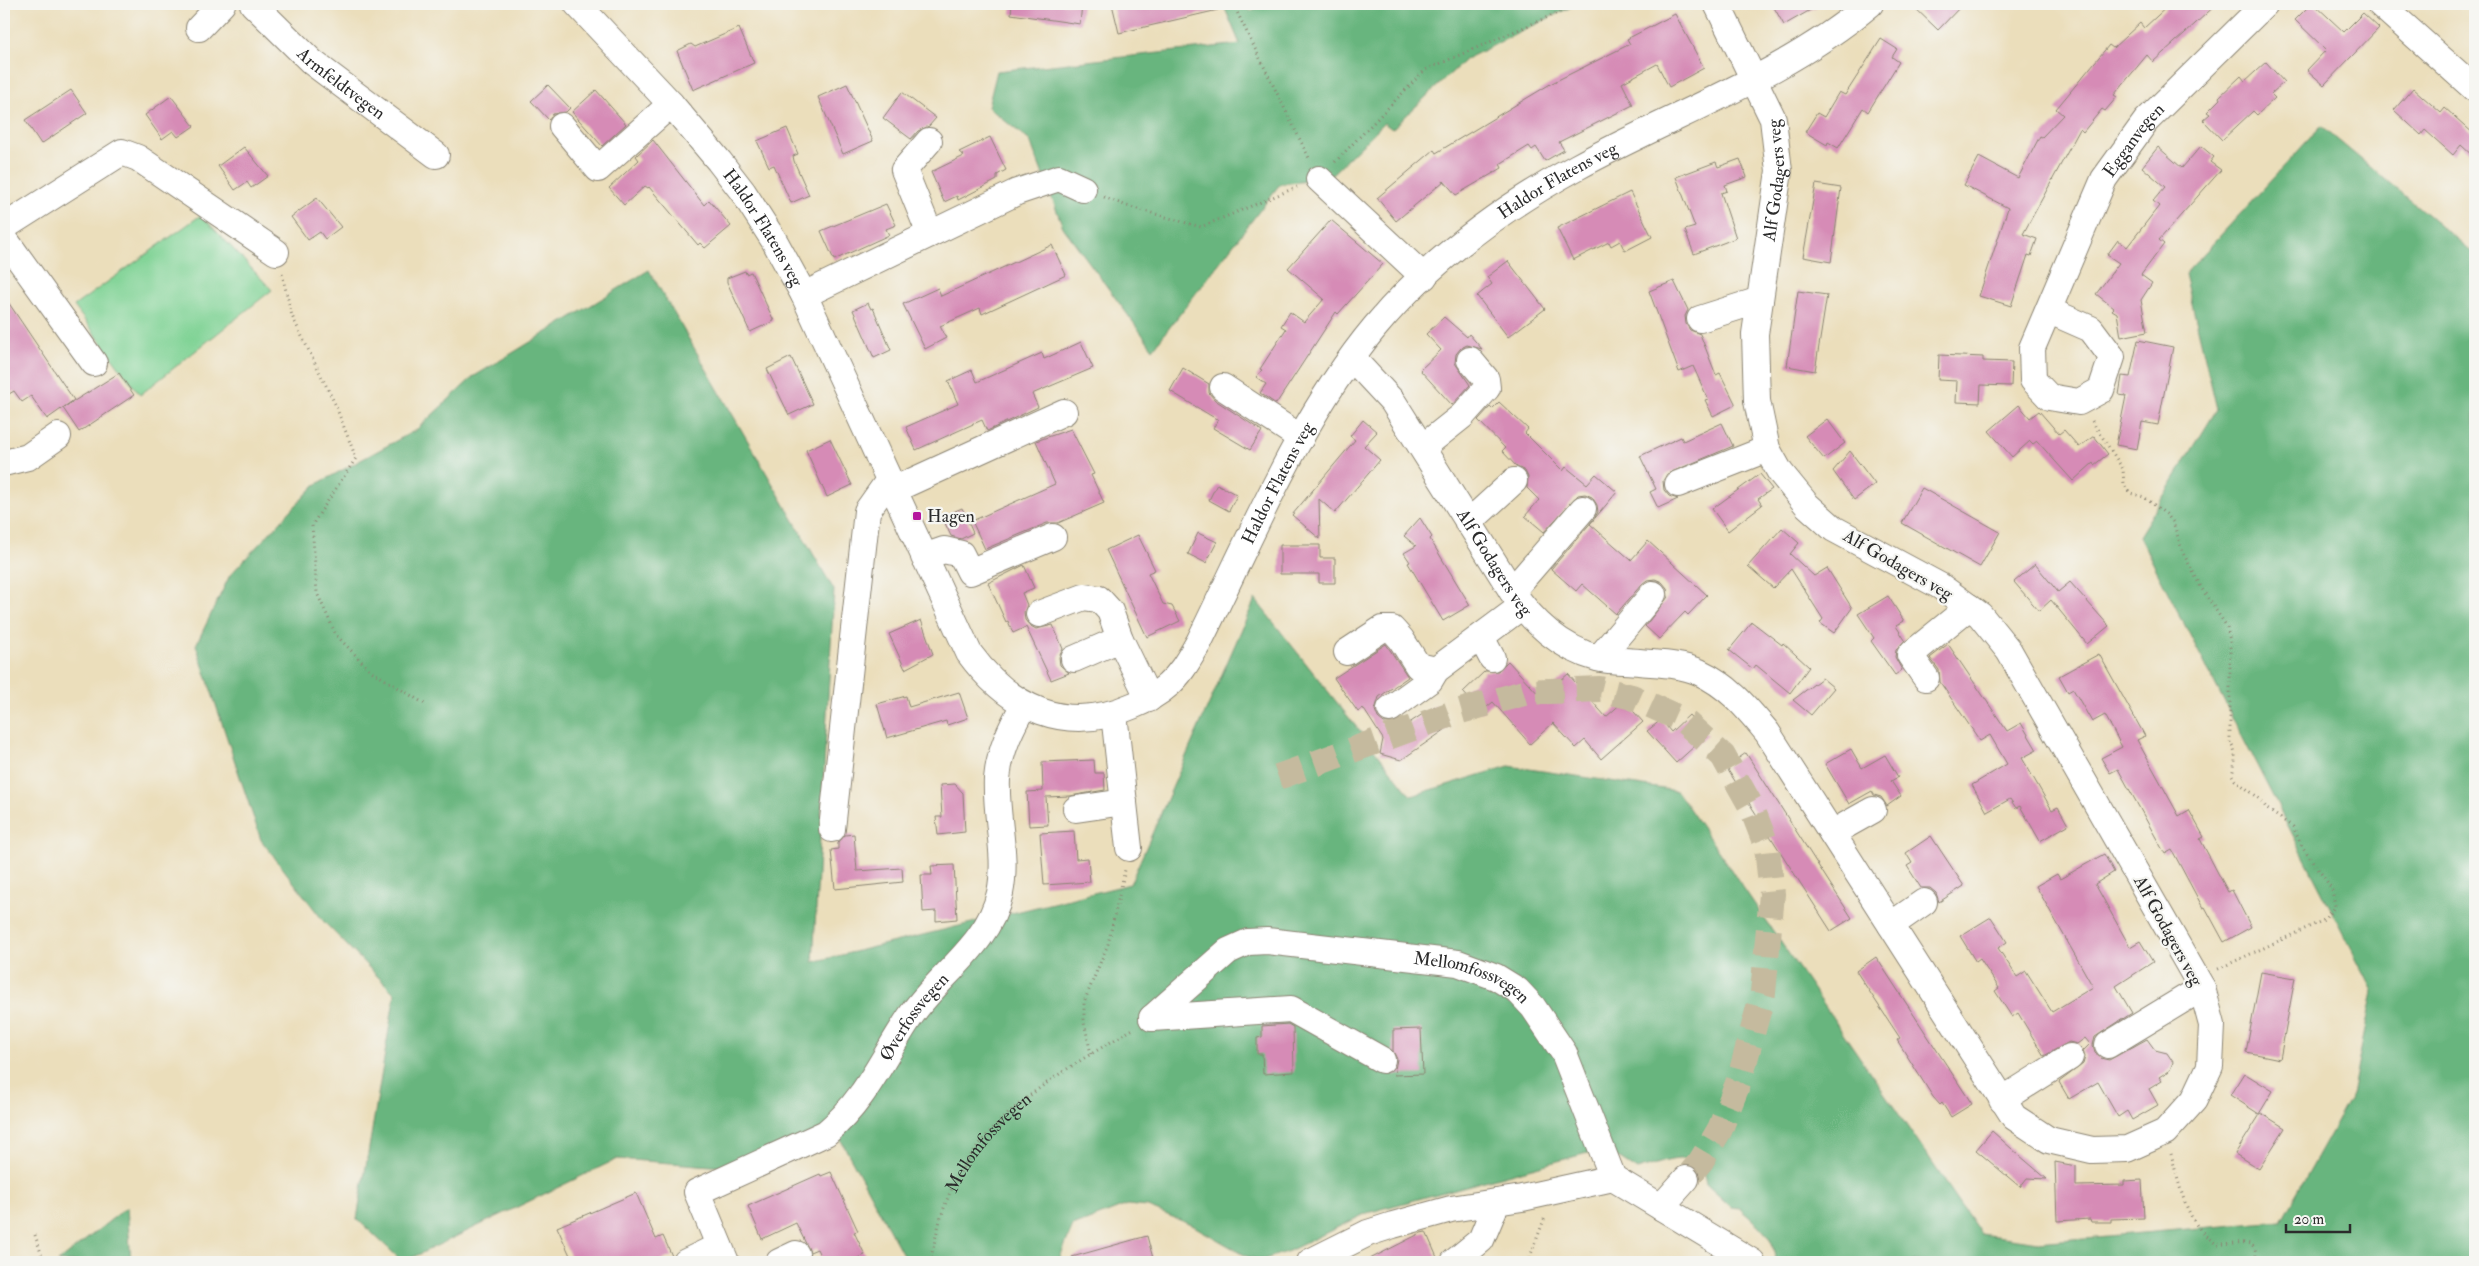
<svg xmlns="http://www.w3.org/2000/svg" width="2479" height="1266" font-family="'IM FELL Double Pica',serif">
  <rect width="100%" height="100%" fill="#f6f6f2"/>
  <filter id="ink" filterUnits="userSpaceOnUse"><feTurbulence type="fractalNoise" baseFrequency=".02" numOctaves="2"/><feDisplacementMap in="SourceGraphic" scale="10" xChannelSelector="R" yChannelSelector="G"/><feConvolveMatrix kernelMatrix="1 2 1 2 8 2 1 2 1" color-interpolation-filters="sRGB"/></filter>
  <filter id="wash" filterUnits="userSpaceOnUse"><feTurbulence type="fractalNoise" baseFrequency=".0096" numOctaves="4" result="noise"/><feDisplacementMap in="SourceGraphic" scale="20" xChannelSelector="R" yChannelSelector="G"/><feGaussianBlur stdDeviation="1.12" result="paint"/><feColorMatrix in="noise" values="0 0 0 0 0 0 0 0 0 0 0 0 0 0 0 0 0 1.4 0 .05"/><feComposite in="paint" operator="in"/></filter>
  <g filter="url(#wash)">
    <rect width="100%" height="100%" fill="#ebdebb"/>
    <!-- green -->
    <path fill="#80d395" stroke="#567f60" d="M201,215l71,75 -132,105 -66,-89z"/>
    <!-- forest -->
    <g fill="#68b57e" stroke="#4a7054">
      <path d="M1223,4h23l4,7 17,-7h310l-111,55 -74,70 -8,-6 -57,56 -47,5 -127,165 -90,-122 -33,-86 -42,-34 9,-36 243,-27z"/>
      <path d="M2321,126l154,128v1008h-703l3,-6 -4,-17 -13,-14 -19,-17 -8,-1 -25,-23c-5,-41 -43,-21 -69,-14l-17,-11 -29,-7 -224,61 -78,38 -27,9 -14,-3 -56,-32 -44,-18 -21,-2 -54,21 -15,36h-151l-70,-129 -112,34 -108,-8 -214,103 -46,-43 38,-225 -70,-71 -64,-83 -65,-195 34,-70 85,-90 101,-55 57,-53 176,-107 185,320 -21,372 317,-78 125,-285 156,197 98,-30 168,25 304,443 57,8 243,-21 71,-127 21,-103 -234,-455 78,-127 -32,-135z"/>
      <path d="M127,1207l4,55h-73z"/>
    </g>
    <g id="blocks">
      <!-- building -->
      <g fill="#d68bb6">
        <path d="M1012,4h70l-2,20 -69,-10z"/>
        <path d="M1112,4h105l1,6 -99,23z"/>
        <path d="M1772,4h49l-37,21z"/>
        <path d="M1911,4h52l-25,26z"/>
        <path d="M2170,4h47l-64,58 -6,-7 -33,40 3,2 -12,14 -3,-2 -19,23 -3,-3 -57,105 14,5 -6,17 -3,-1 -17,51 -32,-10 29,-88 -44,-23 15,-28 39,21 22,-42 2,1 21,-22 -7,-6 53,-64 4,3 27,-25 4,5z"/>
        <path d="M2311,4h3l30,28 19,-19 16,15 -55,57 -17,-15 19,-20 -31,-30z"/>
        <path d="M1675,14l29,54 -35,19 -12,-23 -35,19 11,22 -74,37 5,8 -19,11 -9,-14 -4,3 -3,-4 -29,18 2,4 -46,27 -12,-14 -48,40 -19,-23 57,-48 2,3 116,-70 78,-39 -3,-5z"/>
        <path d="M739,28l15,35 -61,27 -16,-39 14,-7 4,3z"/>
        <path d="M1881,39l16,10 -5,8 7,5 -31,50 -5,-4 -25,40 -10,-6 -1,3 -22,-13 12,-19 7,4 15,-25 6,3z"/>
        <path d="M2266,62l18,20 -13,12 4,4 -18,17 -4,-4 -31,29 -19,-20 7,-6 -3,-2 13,-13 -1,-2 22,-21 4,5z"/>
        <path d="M847,84l26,57 -30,13 -25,-57z"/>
        <path d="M548,85l22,23 -4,4 -13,2 -4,6 -18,-19z"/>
        <path d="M2413,88l28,25 4,-5 30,27v23l-14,-13 -8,10 -28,-25 -4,5 -27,-25z"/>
        <path d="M71,90l16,23 -46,31 -16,-24z"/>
        <path d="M596,90l30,34 -24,22 -30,-34z"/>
        <path d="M902,92l34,26 -7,8 -11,5 -7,8 -28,-21z"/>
        <path d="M171,96l23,30 -16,11 -5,-6 -11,8 -17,-24z"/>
        <path d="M787,128l11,26 -5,2 1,5 15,34 -18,8 -17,-38 -5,2 -12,-26z"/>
        <path d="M990,137l16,33 -9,5v5l-39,20 -1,-4 -13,6 -13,-30 33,-16 -5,-4z"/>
        <path d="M653,140l51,65 5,-5 22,26 -26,22 -5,-5 -2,2 -49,-58 -1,1 -3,-2 -21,19 -15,-17 30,-28 -3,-4z"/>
        <path d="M2201,146l13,11 -4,5 11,8 -62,70 5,4 -23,31 11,8 -11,17 6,32 -26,5 -4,-24 -5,-3 2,-2 -18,-14 23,-31 -12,-8 11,-15 9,7 32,-41 -6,-5 12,-14 -23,-20 16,-20 24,21z"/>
        <path d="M244,147l24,29 -17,12 -4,-6 -12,8 -17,-24z"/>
        <path d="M1740,159l7,18 -22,8 2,6 -6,2 15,45 -42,16 -9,-24 10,-3 -19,-50 40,-15 2,5z"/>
        <path d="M1816,184l25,4 -10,74 -28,-5z"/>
        <path d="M1630,192l22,45 -27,14 -5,-10 -9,5 -2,-4 -36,18 -16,-32z"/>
        <path d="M317,198l24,29 -16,12 -5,-7 -12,8 -17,-23z"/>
        <path d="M886,204l10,21 -10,4 3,6 -55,25 -13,-29z"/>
        <path d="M1331,220l52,44 -45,50 -2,-2 -60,92 -16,-11 6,-9 -10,-7 6,-7 -2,-1 26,-40 -5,-3 9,-14 14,10 20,-23 -36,-31z"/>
        <path d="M1052,245l14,30 -84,39 -2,-6 -40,18 6,12 -21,11 -22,-45 35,-16 3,8z"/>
        <path d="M1508,261l37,48 -37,28 -31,-41 15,-12 -5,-7z"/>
        <path d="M745,271l1,3 5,-2 23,49 -24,11 -23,-50v-4z"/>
        <path d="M1674,281l14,29 -3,6 1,8 4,6 10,4 16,41 4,-2 15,30v2l-22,11 -8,-16 3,-1 -15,-33 -14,6 -30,-81z"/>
        <path d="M1798,291l29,4 -12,76 -28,-5z"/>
        <path d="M4,296l70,104 -27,19 -16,-23 -9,6 -8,-11 -10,6z"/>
        <path d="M868,303l3,6 2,-1 18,42 -17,8 -21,-48z"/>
        <path d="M1444,317l23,20 2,-3 13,15 -15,-4 -6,3 -5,6 -1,9 15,22 -18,20 -32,-35 21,-20 -15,-16z"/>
        <path d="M2138,340l35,7 -15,78 -16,-3 -5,27 -21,-4 10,-49 -7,-1 3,-19 8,1z"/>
        <path d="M1081,342l12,26 -61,26 6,13 -51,24 -5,-11 -66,30 -10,-23 52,-23 -10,-23 24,-11 5,12 65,-29 2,6z"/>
        <path d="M1939,355l44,2v4l29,1 -1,24 -30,-1 -1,18 -24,-1 1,-21 -19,-1z"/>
        <path d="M791,357l22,47 -24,11 -22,-46z"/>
        <path d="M1183,368l26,16v9l6,7 47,31 -12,19 -37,-22 5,-8 -48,-29z"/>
        <path d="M119,373l15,22 -55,37 -16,-24z"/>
        <path d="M1499,402l29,27 -3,4 38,38 3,-4 21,17 9,-10 21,18 -27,32 41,36 17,-19 59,54 -19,20 -3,-3 -26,27 -14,-13 23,-29 -1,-9 -5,-6 -7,-3 -8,1 -5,4 -26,30 -34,-30 -6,7 -25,-22 43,-50 4,-7 -1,-7 -5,-8 -7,-3 -7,1 -34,37 -19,-16 14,-16 -12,-12 1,-11 -3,-6 -8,-4 -15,-16 3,-3 -27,-28 12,-13 2,2z"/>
        <path d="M2019,405l11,13 9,-7 20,23 5,-4 15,17 15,-11 14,18 -14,11 -1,-2 -20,18 -36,-40 -4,3 -3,-3 -18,16 -23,-26z"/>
        <path d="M1827,419l18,24 -21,16 -19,-23z"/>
        <path d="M1363,420l14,12 -13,14 16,14 -45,53 -16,-14 1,40 -28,-24 63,-75 -5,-4z"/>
        <path d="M1722,423l11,23 -66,28 -4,7 1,9 5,6 9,3 -20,9 -8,-16 6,-3 -16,-33 41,-19 2,4z"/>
        <path d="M1071,429l23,45 -3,1 13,28 -46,20h-11l-62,26 -13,-28 83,-37 -19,-43z"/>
        <path d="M830,439l22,46 -25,12 -21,-47z"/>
        <path d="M1850,451l25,33 -21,16 -21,-29z"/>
        <path d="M1760,474l12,15 -14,10 4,6 -34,26 -16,-22z"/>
        <path d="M1217,484l20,11 -8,16 -20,-11z"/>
        <path d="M1922,488l78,44 -20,35 -78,-44z"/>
        <path d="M962,508l11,25 -12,6 -10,-3 -9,-19z"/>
        <path d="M1420,518l12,19 -2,2 40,66 -27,16 -35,-58 2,-1 -6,-9 12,-7 -12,-10z"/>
        <path d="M1782,528l17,15 -9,11 24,22 13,-8 25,40 -18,25 -14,-10 3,-4 -32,-50 -18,19 -25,-22z"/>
        <path d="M1198,533l19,9 -11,21 -18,-9z"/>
        <path d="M1138,535l17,35 -7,3 15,31 9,2 8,15 -33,16 -41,-87z"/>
        <path d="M1280,545h40v13h15v25h-16v-9h-39z"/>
        <path d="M2035,564l23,28 12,-10 39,44 -22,18 -36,-44 -12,11 -25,-29z"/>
        <path d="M1024,565l10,23 -12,5 5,12 -3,7 1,8 4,5 7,4 17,-4 10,24 -4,8 1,8 9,8 -18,7 -25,-53 -13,6 -5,-12 -2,1 -18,-39z"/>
        <path d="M1888,596l16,25 -8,5 9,14 -9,10 -1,7 7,13 -7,5 -24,-34 3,-3 -16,-24z"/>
        <path d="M921,620l12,34 -28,15 -16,-35z"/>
        <path d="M1752,622l30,23 1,-2 26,24 -19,26 -34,-28 -3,4 -24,-19z"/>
        <path d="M1386,644l22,33 -29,20 -4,13 3,8 6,5 12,-1 4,7 35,-23 14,21 -48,33 -21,-6 3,-15 -20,-31 -5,4 -24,-34z"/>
        <path d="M1948,644l59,87 14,-8 16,27 -15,8 30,52 6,-3 10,18 -28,16 -20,-35 -4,2 -6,-9 -23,13 -15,-27 35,-21 -17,-29 -10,6 -40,-59 -1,-12 -9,-12z"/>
        <path d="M2099,654l46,82 -8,4 42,76 10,-6 15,27 -4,2 28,53 4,-2 19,37 -27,15 -19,-35 -2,1 -31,-58 -7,4 -47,-85 -8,4 -9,-15 21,-11 -17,-32 -13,7 -19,-33 -5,3 -9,-16z"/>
        <path d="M1508,661l33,36 27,-23 38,43 18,-16 19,21 -42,37 -16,-19 -9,8 -23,-25 -23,21 -37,-42 -12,10 -18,-20 22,-21h13z"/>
        <path d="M1822,678l12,10 -23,27 -18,-15z"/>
        <path d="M959,692l9,26 -21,7 -1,-4 -59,17 -10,-34 29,-8 3,11z"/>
        <path d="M1689,715l18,20 -31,28 -29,-32 14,-11 10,12z"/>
        <path d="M1851,749l11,19 23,-13 13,22 -7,4 10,15 -14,10 -6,-9 -7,-2 -2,-4 -23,13 -24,-40z"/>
        <path d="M1746,753l106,165 -21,13 -105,-164z"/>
        <path d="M1094,760l1,13h9l1,17 -35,6 -24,1 2,28 -19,1 -2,-34 16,-1 -1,-29z"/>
        <path d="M955,784l8,9 2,39 -27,3 -2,-18h6l-2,-32z"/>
        <path d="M1074,831l2,28 12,-1 2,24 -46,3 -4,-52z"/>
        <path d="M854,834l3,37 45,-3 1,14 -68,7 -4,-39 7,-1v-6l7,-8z"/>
        <path d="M1931,836l33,50 -25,16 -3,-9 -6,-5h-9l-14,-22 5,-3 -6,-10z"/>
        <path d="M2104,854l10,18 -19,12 35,63 10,-6 13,21 -37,24 16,27 -37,24 -2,8 2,7 5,6 9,2 38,-21 8,11 12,3 6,9 -3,8 -11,7 3,4 -13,8 9,16 -26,15 -5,-9 -9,6 -20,-35 -29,17 -10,-17 24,-18 2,-7 -2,-6 7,-7 -5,-6 -8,6 -8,-2 -25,14 -26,-43 -6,4 -17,-26 4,-3 -19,-29 -4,3 -16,-26 31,-19 16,25 -9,6 19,29 9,-6 26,41 41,-25 -57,-101 21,-12 3,5z"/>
        <path d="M954,865l3,54 -21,2v-10l-13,1 -2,-37h11l-1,-9z"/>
        <path d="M1876,957l96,147 -21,13 -9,-14 -2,2 -7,-8 -36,-57 3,-2 -44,-67z"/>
        <path d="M2261,972l34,6 -15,81 -34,-7z"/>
        <path d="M1288,1024l5,3 1,45 -31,2 -1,-20h-5v-16l5,-1v-11z"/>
        <path d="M1421,1029l2,45 -29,1 3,-16 -4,-8v-21z"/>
        <path d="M2244,1073l29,18 -14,23 -29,-19z"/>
        <path d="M2261,1113l24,15 -26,41 -24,-15z"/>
        <path d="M1992,1131l20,18 35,30 -20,-1 -7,9 -44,-37z"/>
        <path d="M2055,1162l21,4v20l48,-1v-4l18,-1 2,38 -33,1v3h-20l-1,-3 -33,2z"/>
        <path d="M831,1172l27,59 -4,1 11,23 -17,7h-25l-6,-13 -7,3 -14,-29 -34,16 -14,-33 72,-32 1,2z"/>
        <path d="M636,1193l20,46 7,-3 9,20 -13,6h-86l-16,-35z"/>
        <path d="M1426,1232l13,30h-75l57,-29z"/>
        <path d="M1147,1236l7,26h-82v-5z"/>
      </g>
    </g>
  </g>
  <g filter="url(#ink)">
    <use href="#blocks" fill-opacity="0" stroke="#8b8473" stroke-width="1"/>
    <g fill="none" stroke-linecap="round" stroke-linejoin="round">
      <!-- minor-tunnel -->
      <path stroke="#c5ba9e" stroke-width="26" stroke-dasharray="26 13" stroke-linecap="butt" d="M1278,777l176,-64 73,-21 73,-3 32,8 51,23 40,36 28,50 16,41 5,47 -9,99 -23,85 -20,51 -19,32 -15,18"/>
      <!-- minor casing -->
      <g stroke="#8b8473" stroke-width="28">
        <g id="minor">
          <path id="s2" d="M253,4l59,58 124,93"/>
          <path id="s3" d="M577,4l94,100 48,57 24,31 32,50 29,53 165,358c41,56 97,82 163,53 13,-5 25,-11 36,-21 14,-12 22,-28 31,-43 52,-105 101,-225 176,-315 55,-66 127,-119 202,-160 98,-54 206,-90 293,-163"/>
          <path d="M2380,4l95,85"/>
          <path d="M199,28l23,-24"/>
          <path d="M562,126l36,43 73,-65"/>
          <path d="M929,141l-25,29 26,64"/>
          <path d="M1319,179l105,98"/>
          <path d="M4,227l118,-75 16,6 138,94"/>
          <path d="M4,238l90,125"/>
          <path d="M804,295l213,-103 42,-14 24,11"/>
          <path id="s4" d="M2050,311l41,18 21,28 -11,33 -22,12 -30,-5 -16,-17 -1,-32 72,-169 42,-58 119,-117"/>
          <path d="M1700,319l60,-19"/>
          <path id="s5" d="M1352,358l41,44 119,189c20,31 49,57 85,67 13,3 29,3 42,4 20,2 41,2 60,10 30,14 47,35 68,60l247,385 35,23 43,10 35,-1 38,-17 29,-32 16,-34 2,-41 -10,-37 -193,-337 -29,-36 -40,-29 -106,-57 -27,-24 -27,-33 -13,-23 -10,-48 -2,-67 24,-163 -6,-52 -56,-115"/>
          <path d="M1223,387l78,51"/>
          <path d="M1423,447l39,-31 25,-28 -1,-9 -16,-19"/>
          <path d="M4,463l24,-6 30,-21"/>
          <path d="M1678,484l89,-35"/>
          <path d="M893,490l171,-78"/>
          <path d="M1468,523l46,-42"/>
          <path d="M924,557l20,-7 17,4 9,18 83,-35"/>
          <path d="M1512,591l71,-82"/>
          <path d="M1039,614l45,-17 15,2 11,12 10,28 29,60"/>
          <path d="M1481,637l11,21"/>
          <path d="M1347,652l35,-23h10l9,10 17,27 18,4"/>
          <path d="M1599,658l54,-64"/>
          <path d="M1074,659l46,-20"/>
          <path d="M1926,678l-16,-23 59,-48"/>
          <path d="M1390,709l40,-29 6,-10 86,-64"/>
          <path d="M1114,714l15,134"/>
          <path d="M1076,809l48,-7"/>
          <path d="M832,829l35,-318 22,-31"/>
          <path d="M1832,833l41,-23"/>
          <path d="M1891,925l33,-23"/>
          <path id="s6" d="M1152,1018l76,-67 20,-9 19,-1 191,22 38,14 21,13 16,17 31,46 49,125 139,84"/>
          <path d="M1152,1018l139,-9 91,51"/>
          <path d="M2108,1045l94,-57"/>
          <path d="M2002,1100l68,-43"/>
          <path d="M1661,1207l25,-28"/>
          <path d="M686,1262l33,-16"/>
          <path id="s7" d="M726,1262l-29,-70 129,-59c41,-34 57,-77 86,-119 29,-41 77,-70 88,-121 8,-38 -5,-76 -3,-114 2,-26 14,-52 27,-74"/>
          <path d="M779,1262l17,-8"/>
          <path d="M1310,1262l58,-29 25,-8 58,-16 71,-11 91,-20"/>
          <path d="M1454,1262l27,-22 16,-38"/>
        </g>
      </g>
      <!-- path -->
      <g stroke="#8b8473" stroke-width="3" stroke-dasharray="1 4" stroke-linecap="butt">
        <path d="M1233,4l76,154"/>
        <path d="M1335,162l90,-92 153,-66"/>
        <path d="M1104,197l23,9 74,21 96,-40"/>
        <path d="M282,274l10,42 43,88 21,54 -44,67 5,68 19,42 35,36 54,33"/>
        <path d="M2092,421l31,48 1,16 6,8 14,4 22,17 7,8 10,31 19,36 25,38 3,14v102c8,10 5,20 2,32l3,5 25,19 7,10 26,18 9,19 30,43 3,17 -11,14 -108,50"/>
        <path d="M1091,1054l-7,-32v-20l24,-58 17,-74"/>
        <path d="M2171,1154c9,32 15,72 46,90 18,1 44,-10 38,18"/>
        <path d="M35,1235l9,27"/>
        <path id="s1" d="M930,1262c6,-27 12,-55 25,-80 35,-71 112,-114 178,-153"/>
        <path d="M1528,1262l17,-45"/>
      </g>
      <!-- minor -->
      <use href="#minor" stroke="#fff" stroke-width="26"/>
    </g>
  </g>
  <!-- markers -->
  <rect fill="#b5179e" stroke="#f6f6f2" stroke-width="2" x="912" y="511" width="10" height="10" rx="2.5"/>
  <g text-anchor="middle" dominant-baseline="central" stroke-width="4.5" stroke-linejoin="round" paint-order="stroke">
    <!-- street labels -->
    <g font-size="18" fill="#2b2b2b" stroke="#f6f6f2">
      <text stroke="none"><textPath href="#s2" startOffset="119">Armfeldtvegen</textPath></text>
      <text stroke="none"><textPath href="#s4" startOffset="458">Egganvegen</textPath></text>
      <text stroke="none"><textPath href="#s5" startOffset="2350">Alf Godagers veg</textPath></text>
      <text stroke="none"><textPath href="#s3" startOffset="1645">Haldor Flatens veg</textPath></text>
      <text stroke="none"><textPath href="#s3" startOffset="292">Haldor Flatens veg</textPath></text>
      <text stroke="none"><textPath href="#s3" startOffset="1225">Haldor Flatens veg</textPath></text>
      <text stroke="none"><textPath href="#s5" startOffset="250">Alf Godagers veg</textPath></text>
      <text transform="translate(1898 565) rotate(30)">Alf Godagers veg</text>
      <text transform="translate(2168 931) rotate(61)">Alf Godagers veg</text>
      <text stroke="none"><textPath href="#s6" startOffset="352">Mellomfossvegen</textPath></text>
      <text stroke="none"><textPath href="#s7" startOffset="364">Øverfossvegen</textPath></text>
      <text stroke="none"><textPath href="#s1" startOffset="136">Mellomfossvegen</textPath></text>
    </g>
    <!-- poi labels -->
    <g font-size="18" fill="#2b2b2b" stroke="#f6f6f2" text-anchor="start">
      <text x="927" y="516">Hagen</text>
    </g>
  </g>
  <!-- margin -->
  <rect width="2479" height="1266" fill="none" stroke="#f6f6f2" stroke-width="20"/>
  <!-- scale -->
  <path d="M2286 1224v8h64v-8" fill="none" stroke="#2b2b2b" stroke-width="2.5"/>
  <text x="2294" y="1224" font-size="15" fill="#2b2b2b" stroke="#f6f6f2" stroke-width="4" paint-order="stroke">20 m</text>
</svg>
